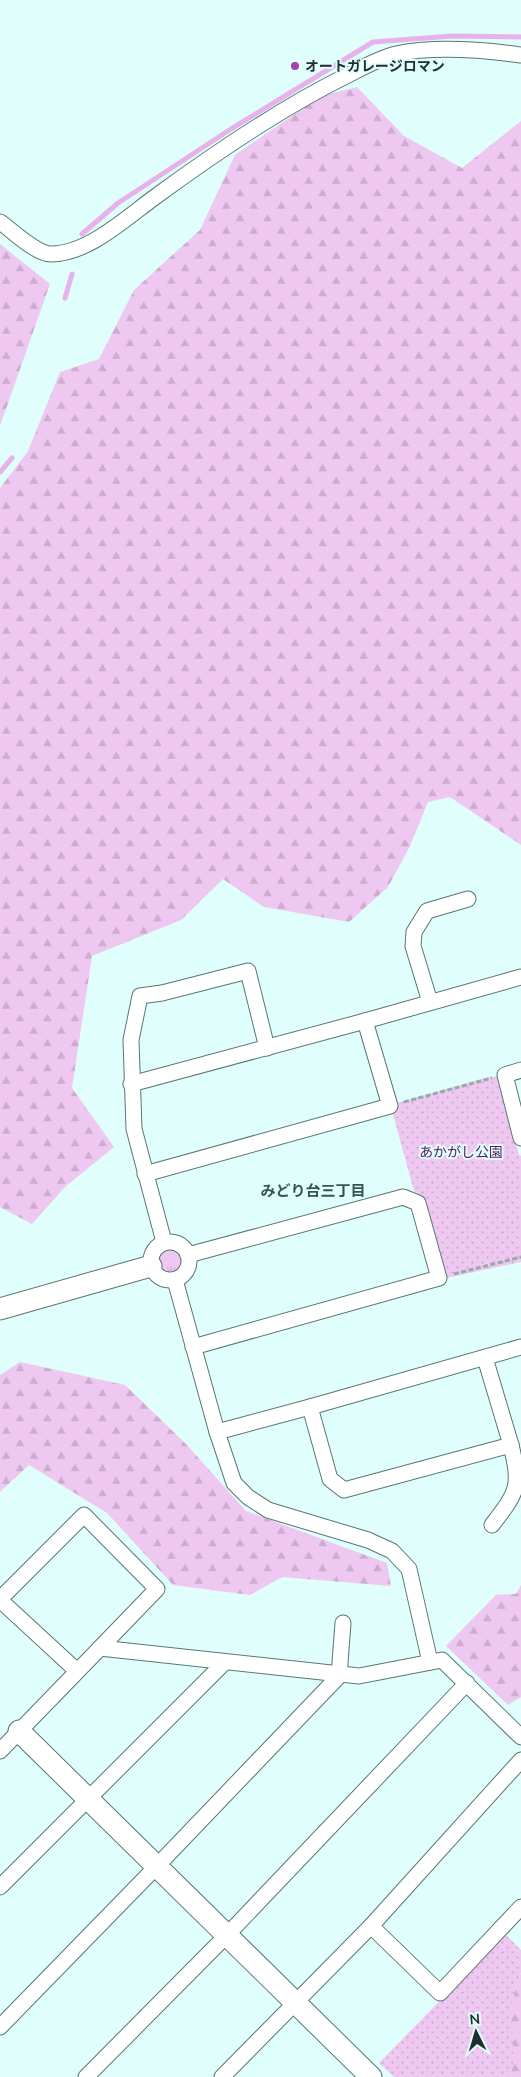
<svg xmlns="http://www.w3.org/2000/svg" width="521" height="2077" font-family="'Nunito Sans','Noto Sans JP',sans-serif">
  <defs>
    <pattern id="grass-tufts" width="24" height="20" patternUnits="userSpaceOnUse" patternTransform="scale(1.25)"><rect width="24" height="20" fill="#efc8f1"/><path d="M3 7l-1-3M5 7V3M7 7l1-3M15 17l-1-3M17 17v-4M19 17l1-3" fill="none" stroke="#cdaccf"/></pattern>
    <pattern id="forest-firs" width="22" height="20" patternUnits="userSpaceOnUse" patternTransform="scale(1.25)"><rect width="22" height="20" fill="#efc8f1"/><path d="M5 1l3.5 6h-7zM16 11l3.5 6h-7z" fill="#cdaccf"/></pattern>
    <pattern id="park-dots" width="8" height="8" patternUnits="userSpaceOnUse" patternTransform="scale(1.25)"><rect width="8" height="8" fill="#efc8f1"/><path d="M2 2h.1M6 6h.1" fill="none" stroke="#cdaccf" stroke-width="1.8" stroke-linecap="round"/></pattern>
  </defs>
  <rect width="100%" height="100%" fill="#dffefc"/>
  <!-- grass -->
  <circle fill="url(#grass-tufts)" cx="170" cy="1262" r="12"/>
  <!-- forest -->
  <g fill="url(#forest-firs)">
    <path d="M357,87l47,49 58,32 59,-47v724l-71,-48 -22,5 -19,46 -21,39 -39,35 -85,-15 -41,-28 -42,41 -89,36 -20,132 42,59 -49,40 -33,37 -32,-17v-719l28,-37 32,-79 39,-13 35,-69 66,-60 35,-75 86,-59z"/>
    <path d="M0,244l50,40 -50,142z"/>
    <path d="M20,1362l105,23 61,59 60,67 141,52 4,23 -109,-9 -32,18 -77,-10 -66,-72 -78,-48 -29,27v-117z"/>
    <path d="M521,1585v112l-13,8 -62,-59 50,-51 20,-1z"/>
    <path d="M521,1973v104h-10c3,-22 -1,-44 0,-66 1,-14 5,-25 10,-38z"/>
  </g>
  <!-- park -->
  <g fill="url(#park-dots)">
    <path d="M505,1075l-7,5 21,75 2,1v106l-75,16 -22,-81 -10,-6 -22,-80 5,-8 88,-25z"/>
    <path d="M505,1934l16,16v23l-7,20 -3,18 3,47 -3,19h-117l-15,-14z"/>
  </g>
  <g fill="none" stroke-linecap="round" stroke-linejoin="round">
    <!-- stream -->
    <g stroke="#e7b2eb" stroke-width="5">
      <path d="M82,234l36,-31 113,-74 142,-87 79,-6 69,1"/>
      <path d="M65,298l7,-24"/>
      <path d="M0,472l12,-14"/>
    </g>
    <!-- street casing -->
    <g stroke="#5a7674" stroke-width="17">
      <g id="street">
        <path d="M0,222c13,9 36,32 51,32 37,0 75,-36 104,-57 60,-44 123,-87 189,-120 16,-8 35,-19 52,-23 37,-8 88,-4 125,1"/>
        <path d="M430,1002l-17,-56 1,-14 13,-21 41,-12"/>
        <path d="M521,1070l-16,5 16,63"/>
        <path d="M131,1084l234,-63 156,-44"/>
        <path d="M145,1174l245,-68 -25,-85"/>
        <circle cx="170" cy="1261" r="19"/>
        <path d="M164,1242l-30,-113 -3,-89 9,-44 22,-3 86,-22 19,77"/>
        <path d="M188,1255l215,-58 15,6 21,75 -246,69"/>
        <path d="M175,1280l42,152 17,51 14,14 20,13 100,30 24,11 17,18 21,93"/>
        <path d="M310,1407l20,72 14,11 167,-45 -26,-87"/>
        <path d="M217,1432l93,-25 211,-60"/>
        <path d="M492,1525c26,-34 29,-38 19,-80"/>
        <path d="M0,1599l84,-84 73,74 -57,59"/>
        <path d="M0,1600l77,71"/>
        <path d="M0,1751l100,-103 259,28 83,-16 79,77"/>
        <path d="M0,1887l225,-225"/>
        <path d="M371,1926l69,67 81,-86"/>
        <path d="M0,2027l157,-161 182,-190 4,-53"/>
        <path d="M86,2077l141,-142 240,-252"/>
        <path d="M222,2077l149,-151 150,-166"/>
      </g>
    </g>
    <!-- secondary casing -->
    <g stroke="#5a7674" stroke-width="23">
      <g id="secondary">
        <path d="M0,1309l151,-43"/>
        <path d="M19,1731l352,346"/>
      </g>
    </g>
    <!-- path -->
    <g stroke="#94abaa" stroke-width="3" stroke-dasharray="5 2.5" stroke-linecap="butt">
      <path d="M404,1102l88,-24"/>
      <path d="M454,1274l67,-17"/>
    </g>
    <!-- street -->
    <use href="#street" stroke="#fff" stroke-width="15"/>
    <!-- secondary -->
    <use href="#secondary" stroke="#fff" stroke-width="21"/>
  </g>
  <!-- markers -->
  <circle fill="#a344ac" stroke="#dffefc" stroke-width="2" cx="295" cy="66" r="5"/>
  <g text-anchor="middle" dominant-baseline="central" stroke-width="4" stroke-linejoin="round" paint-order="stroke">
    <!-- poi labels -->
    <g font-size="14" font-weight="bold" fill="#232f2e" stroke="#dffefc" text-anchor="start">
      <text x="305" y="66">オートガレージロマン</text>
    </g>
    <!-- park labels -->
    <g font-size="14" fill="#5a1c60" stroke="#dffefc">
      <text x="461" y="1152">あかがし公園</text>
    </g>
    <!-- neighbourhood labels -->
    <g font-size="15" font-weight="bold" fill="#385352" stroke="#dffefc">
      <text x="313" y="1191">みどり台三丁目</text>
    </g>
  </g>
  <!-- north arrow -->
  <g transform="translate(476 2032) rotate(355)" stroke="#dffefc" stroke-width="4" paint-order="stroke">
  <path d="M0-4L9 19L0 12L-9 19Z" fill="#232f2e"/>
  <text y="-8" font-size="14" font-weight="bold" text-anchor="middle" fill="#232f2e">N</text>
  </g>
</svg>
